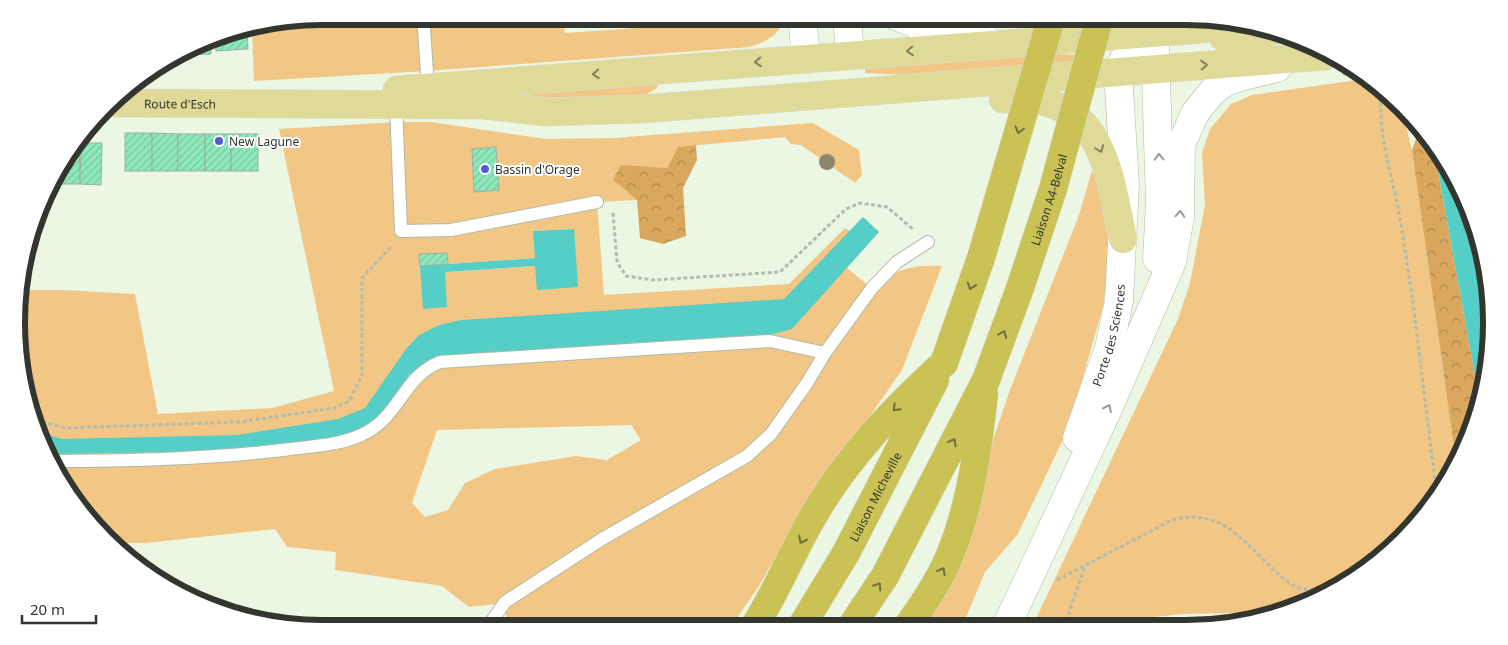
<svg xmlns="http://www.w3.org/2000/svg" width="1508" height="645" font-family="'Noto Sans',sans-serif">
  <defs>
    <pattern id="forest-crowns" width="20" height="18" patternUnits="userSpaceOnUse" patternTransform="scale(1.25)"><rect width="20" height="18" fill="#d9a85e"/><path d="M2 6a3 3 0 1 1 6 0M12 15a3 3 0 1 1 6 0" fill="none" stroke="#b18a4e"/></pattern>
    <pattern id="building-hatch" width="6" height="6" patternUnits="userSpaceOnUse" patternTransform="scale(1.25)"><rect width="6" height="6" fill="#8de8bc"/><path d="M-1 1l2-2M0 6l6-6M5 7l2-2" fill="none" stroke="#7ac8a2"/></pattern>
  </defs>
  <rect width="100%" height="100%" fill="#ebf7e3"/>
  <!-- grass -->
  <g fill="#f2c684" fill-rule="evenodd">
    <path d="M323,16h240l2,17 190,-13v-4h29c-3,19 -17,25 -34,31l-323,24 -173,10 -2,-53z"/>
    <path d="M1047,54l47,1v6l-183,14 -46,-2v-6z"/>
    <path d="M1364,79c38,22 38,30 48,71l44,311 -16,32 -53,60 -84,52 -24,7 -96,2 -48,5 -23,7 -80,1 146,-308 12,-36 15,-78 -3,-52 8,-24 21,-25 21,-9z"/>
    <path d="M658,82l-1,6 -14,8 -99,8 -38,-10z"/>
    <path d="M396,122h35l115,17 67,-1 200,-15 46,27 3,25 -7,8 -54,-38 -10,-1 -6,-7 -107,10 -11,21 -54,12 24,20 -40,2 7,93 185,-11 56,-56 5,3 13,-14 16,15 -32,36 24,20c26,-19 39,-23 71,-22l-40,104 -106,152 -39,67 -27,39h-223l-2,-25 -36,4 -27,-21 -107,-16 1,-18 -49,-5 -12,-18 -129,14h-33l-56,-68 -35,-93v-92h42l71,4 23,120 114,-6 62,-17 -55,-262zM574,229l-38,37 -92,6 -24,-6 115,-8 -1,-27zM631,425l10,15 -34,20 -31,-4 -81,13 -30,14 -17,27 -23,7 -13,-14 25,-73z"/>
    <path d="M1094,164l11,37 5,51 -7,55 -35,122 -50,105 -33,38 -23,55h-39l60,-158 27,-79 69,-175z"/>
  </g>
  <!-- forest -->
  <g fill="url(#forest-crowns)">
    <path d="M1423,138l12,16 44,243 -4,24 -19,40 -44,-311 4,-11z"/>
    <path d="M696,145l1,15 -14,28 3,48 -23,8 -23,-6 -3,-38 -24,-20 8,-15 46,3 11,-21z"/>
  </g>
  <!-- water -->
  <g fill="#54cec7">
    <path d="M1435,154l25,33 31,116 -12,94z"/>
    <path d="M863,217l16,15 -87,97 -22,6 -331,22 -17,7 -13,11 -20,33 -13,14 -35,15 -101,14 -191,3 -8,-21 21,6 175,-4 101,-16 27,-11 41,-59 13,-14 20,-10 22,-5 323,-21z"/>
    <path d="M574,229l4,58 -41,3 -2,-24 -90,6 2,35 -24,2 -3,-43 115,-8 -2,-27z"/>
  </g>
  <!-- building -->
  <g fill="url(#building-hatch)" stroke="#9ab0a4">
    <path d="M247,29l1,20 -32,2 -1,-14 9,-4z"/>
    <path d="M211,40v14l-23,1v-2z"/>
    <rect x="125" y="133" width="27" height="38"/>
    <path d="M152,133l26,1v37h-26z"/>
    <rect x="178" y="134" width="27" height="37"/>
    <rect x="205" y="134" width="26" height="37"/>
    <rect x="231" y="134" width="27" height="37"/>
    <path d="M79,142l1,42h-20v-18z"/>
    <path d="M81,143h21l-1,42 -21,-1z"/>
    <path d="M496,147l3,43 -25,2 -2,-43z"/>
    <path d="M60,166v18l-8,-1 5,-14z"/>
    <path d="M447,253l1,11 -28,2 -1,-12z"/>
  </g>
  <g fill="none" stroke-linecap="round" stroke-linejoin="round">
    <!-- lane casing -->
    <g stroke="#afbba8" stroke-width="14">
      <g id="lane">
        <path d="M423,16l5,70"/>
        <path d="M396,105l5,126 50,-1 146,-28"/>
        <path d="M52,461c79,0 160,-2 239,-12 23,-3 49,-4 70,-14 40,-18 40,-57 79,-73l330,-21 55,12"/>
        <path d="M487,628l18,-26 97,-63 145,-83 24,-22 36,-51 18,-30 47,-65 25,-26 31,-20"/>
      </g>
    </g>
    <!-- secondary casing -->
    <g stroke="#afbba8" stroke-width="29">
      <g id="secondary">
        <path d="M802,16l4,43"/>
        <path d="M847,16l3,39"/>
        <path d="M896,16l45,18 44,4"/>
        <path d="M1155,45l5,158 -3,56"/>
        <path id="s1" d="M1077,438l32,-90 10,-47 6,-116 -7,-113c6,-21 17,-23 36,-30"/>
        <path d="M1006,627l102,-218 64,-147 8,-45 1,-72 14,-32 18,-22 13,-9 14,-5 37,-9"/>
      </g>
    </g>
    <!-- primary casing -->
    <g stroke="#dedfde" stroke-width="29">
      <g id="primary">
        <path d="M1223,37l35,-2 15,-4"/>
        <path d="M397,90l846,-64"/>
        <path d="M1003,99c97,-7 105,65 120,140"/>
        <path id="s2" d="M111,103l372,2 63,7 96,-3 683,-53"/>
      </g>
    </g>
    <!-- highway casing -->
    <g stroke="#dedfde" stroke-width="29">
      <g id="highway">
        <path d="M754,627c23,-36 39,-77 61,-114 34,-58 80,-105 129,-150"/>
        <path id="s3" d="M801,627l45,-74 89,-173"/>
        <path d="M851,627l34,-51 101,-196"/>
        <path d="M907,627c16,-22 33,-47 43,-72 21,-51 28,-107 34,-161"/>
      </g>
    </g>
    <!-- path -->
    <g stroke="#b3bdad" stroke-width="3" stroke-dasharray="4 2.5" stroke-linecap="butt">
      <path d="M1343,74l11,-1"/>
      <path d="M1382,89c-6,44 12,92 19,135 15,90 24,182 36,273"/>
      <path d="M613,213l4,49 9,14 27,4 127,-8 66,-63 14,-6 27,4 27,23"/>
      <path d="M36,420l29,8 175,-6 94,-14 15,-7 13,-25v-98l29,-31"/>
      <path d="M1057,580l115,-60c47,-12 68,17 99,47 7,7 15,15 24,19 10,5 24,3 35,3"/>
      <path d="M1064,627l21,-61"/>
    </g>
    <!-- lane -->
    <use href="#lane" stroke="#fff" stroke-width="12"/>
    <!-- secondary -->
    <use href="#secondary" stroke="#fff" stroke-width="28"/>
    <!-- primary -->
    <use href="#primary" stroke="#dfda98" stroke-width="28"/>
    <!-- highway -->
    <use href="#highway" stroke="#cac254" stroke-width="28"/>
    <!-- highway-bridge casing -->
    <g stroke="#dedfde" stroke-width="29" stroke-linecap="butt">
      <g id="highway-bridge">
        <path d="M944,363l37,-105 71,-242"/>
        <path id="s4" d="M986,380l34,-92 33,-99 47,-173"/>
      </g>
    </g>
    <!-- highway-bridge -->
    <use href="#highway-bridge" stroke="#cac254" stroke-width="28"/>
  </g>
  <!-- trees -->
  <circle fill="#8c876b" cx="827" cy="162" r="8"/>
  <!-- one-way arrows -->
  <defs><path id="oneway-chevron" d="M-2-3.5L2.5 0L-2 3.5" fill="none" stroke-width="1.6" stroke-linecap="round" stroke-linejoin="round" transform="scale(1.25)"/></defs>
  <g stroke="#80805e">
    <use href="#oneway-chevron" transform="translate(910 51) rotate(176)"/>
    <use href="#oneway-chevron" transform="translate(758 62) rotate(176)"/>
    <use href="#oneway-chevron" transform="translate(1204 65) rotate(-4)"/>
    <use href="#oneway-chevron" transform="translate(596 74) rotate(176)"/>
    <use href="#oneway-chevron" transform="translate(1100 149) rotate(69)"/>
  </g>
  <g stroke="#6f6e3e">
    <use href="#oneway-chevron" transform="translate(1019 130) rotate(106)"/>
    <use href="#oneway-chevron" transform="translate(971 286) rotate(109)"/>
    <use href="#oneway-chevron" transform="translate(1003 334) rotate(-69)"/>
    <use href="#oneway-chevron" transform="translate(896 408) rotate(135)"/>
    <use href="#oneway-chevron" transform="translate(953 442) rotate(-62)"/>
    <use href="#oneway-chevron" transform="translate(802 540) rotate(117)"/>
    <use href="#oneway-chevron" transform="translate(942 571) rotate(-61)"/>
    <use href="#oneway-chevron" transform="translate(878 586) rotate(-57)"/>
  </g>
  <g stroke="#989a97">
    <use href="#oneway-chevron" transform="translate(1159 157) rotate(-91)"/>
    <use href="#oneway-chevron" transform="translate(1180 214) rotate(-86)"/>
    <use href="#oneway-chevron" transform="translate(1108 408) rotate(-65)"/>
  </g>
  <!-- markers -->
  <g fill="#515bd1" stroke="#fff" stroke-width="2">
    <circle cx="219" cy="141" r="5"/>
    <circle cx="485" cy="169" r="5"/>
  </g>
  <g text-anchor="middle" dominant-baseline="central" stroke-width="4" stroke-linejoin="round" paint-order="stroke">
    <!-- street labels -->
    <g font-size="12" fill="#32362f" stroke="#fff">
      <text stroke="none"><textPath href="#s2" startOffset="69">Route d'Esch</textPath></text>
      <text stroke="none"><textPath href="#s4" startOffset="191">Liaison A4-Belval</textPath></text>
      <text stroke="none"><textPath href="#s1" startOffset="108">Porte des Sciences</textPath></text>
      <text stroke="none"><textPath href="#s3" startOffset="150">Liaison Micheville</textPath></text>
    </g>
    <!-- poi labels -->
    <g font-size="12" fill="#32362f" stroke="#fff" text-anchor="start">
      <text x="229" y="141">New Lagune</text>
      <text x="495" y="169">Bassin d'Orage</text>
    </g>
  </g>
  <!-- crop -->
  <path d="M0 0H1508V645H0ZM322 25H1186A297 297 0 0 1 1483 322V323A297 297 0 0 1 1186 620H322A297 297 0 0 1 25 323V322A297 297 0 0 1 322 25Z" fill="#fff" fill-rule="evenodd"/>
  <path fill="none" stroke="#32362f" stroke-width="6" d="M322 25H1186A297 297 0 0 1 1483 322V323A297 297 0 0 1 1186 620H322A297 297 0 0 1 25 323V322A297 297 0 0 1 322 25Z"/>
  <!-- scale -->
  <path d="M22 615v8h74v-8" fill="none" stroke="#32362f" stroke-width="2.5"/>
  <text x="30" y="615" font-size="15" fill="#32362f" stroke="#ffffff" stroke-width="4" paint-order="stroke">20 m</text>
</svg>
